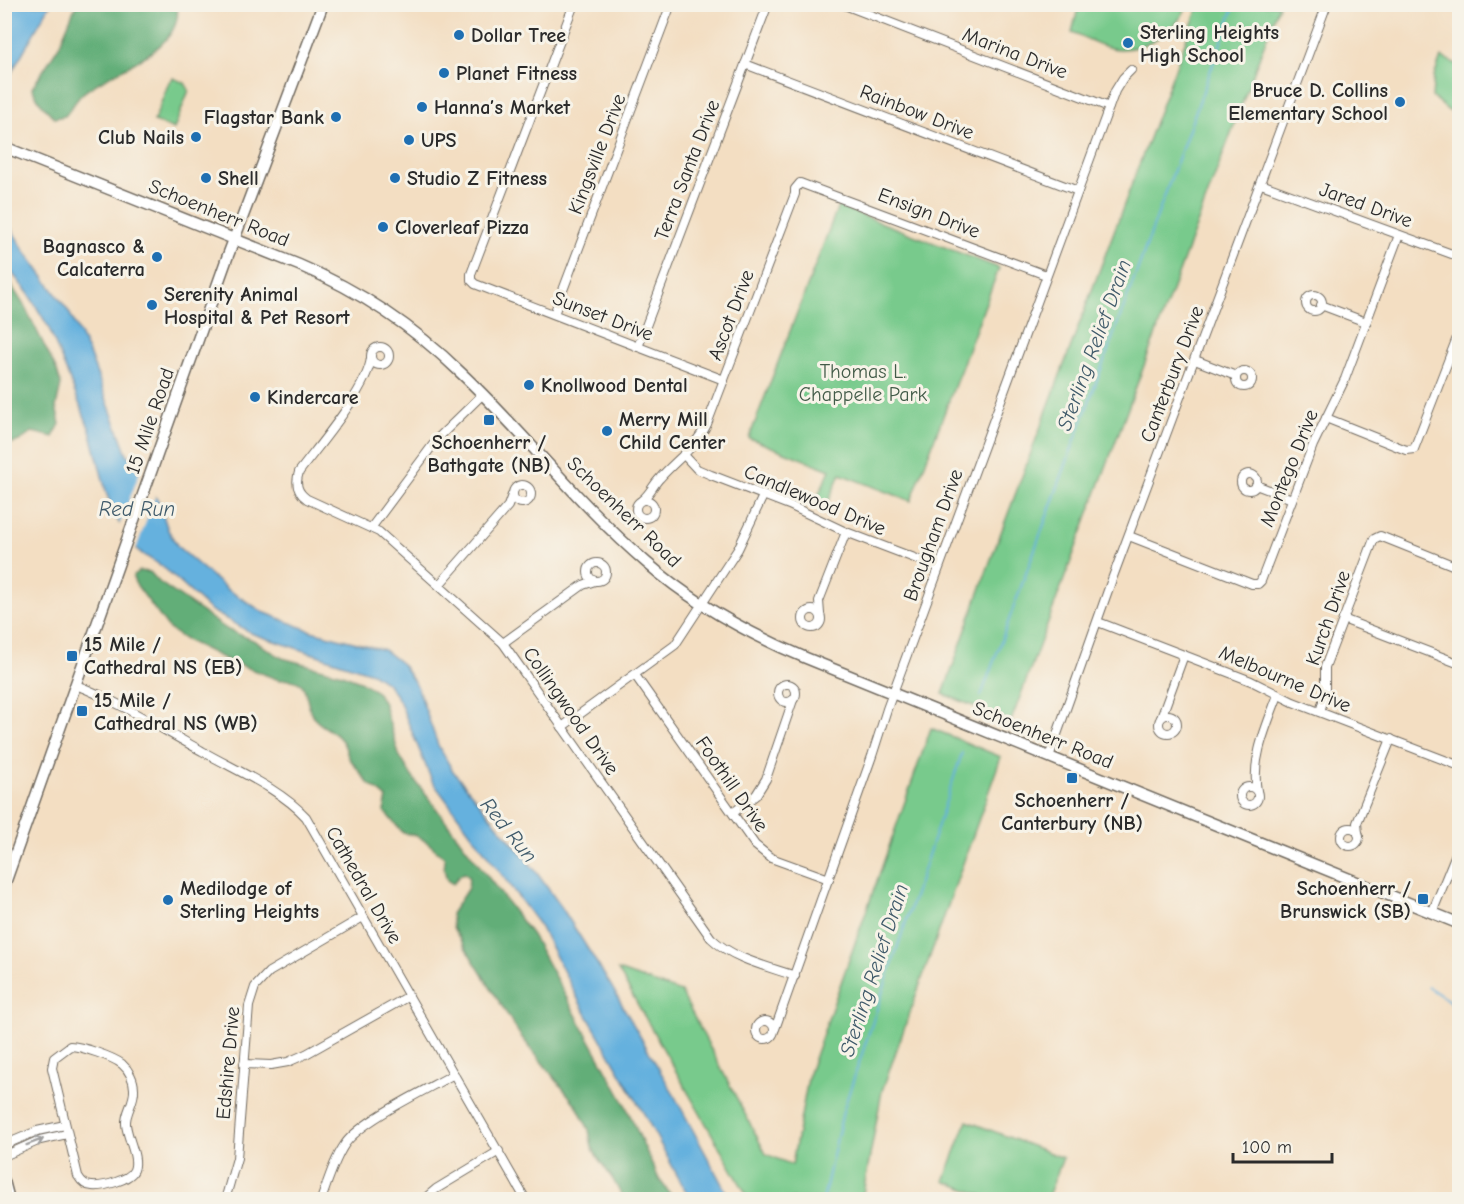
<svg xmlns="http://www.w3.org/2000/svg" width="1464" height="1204" font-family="'Comic Neue',sans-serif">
  <rect width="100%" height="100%" fill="#f7f3e8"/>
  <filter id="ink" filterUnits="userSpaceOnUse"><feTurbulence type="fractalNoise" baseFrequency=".0167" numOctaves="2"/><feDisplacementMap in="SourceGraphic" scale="12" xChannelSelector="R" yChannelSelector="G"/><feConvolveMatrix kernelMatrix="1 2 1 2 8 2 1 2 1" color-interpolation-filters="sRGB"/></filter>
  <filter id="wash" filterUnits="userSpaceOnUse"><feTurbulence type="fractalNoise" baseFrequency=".008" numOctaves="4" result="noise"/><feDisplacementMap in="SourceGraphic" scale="24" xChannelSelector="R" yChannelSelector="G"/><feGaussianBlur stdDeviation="1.35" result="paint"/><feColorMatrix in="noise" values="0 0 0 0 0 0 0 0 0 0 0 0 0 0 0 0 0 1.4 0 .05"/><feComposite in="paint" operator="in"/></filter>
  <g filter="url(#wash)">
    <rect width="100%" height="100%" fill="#f3dec2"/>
    <!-- green -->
    <g fill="#78ca8c" stroke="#527a5c" stroke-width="1.5">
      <path d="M1079,5v-1l108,1c-8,26 -48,49 -76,43 -13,-3 -27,-11 -39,-16z"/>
      <path d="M1199,5h80l-268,716 -68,-27 48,-135z"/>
      <path d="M1441,57l18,8v50l-10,-4 -17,-14 2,-21z"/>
      <path d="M173,78l12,5 4,7 -15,39 -20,-8 15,-39z"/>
      <path d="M838,206l161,62 -88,233 -71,-27 -16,38 -11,-6 17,-36 -81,-32z"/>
      <path d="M931,728l70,29 -119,334 -20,108h-113l-131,-229 63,22 85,162 26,11 17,-92z"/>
      <path d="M967,1121l96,37 -16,41h-55l-48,-18z"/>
    </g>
    <!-- forest -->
    <g fill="#62ae78" stroke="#466c52" stroke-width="1.5">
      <path d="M76,5h101c8,47 -67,64 -95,89 -6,6 -11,15 -17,22l-11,2 -15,-17 -7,-13 27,-42z"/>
      <path d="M5,276l19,29 33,66 4,14 -5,22 4,17 -7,13 -21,-5c-7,6 -17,14 -27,10z"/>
      <path d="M139,571l11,1 9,10 69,48 25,10 29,18 60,16 18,7 18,12 6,11 15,51 12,20 121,160 93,169 34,75 15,20h-50l-12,-21 -14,-20 -6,-11 -3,-17 -12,-24 -57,-71 -67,-107 -2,-14 17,-26 1,-11 -5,-4 -6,4 -5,7 -6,-4 -3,-11 1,-11 -18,-16 -12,-7 -12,-2 -19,-22 3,-13c-6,-7 -12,-9 -18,-14 -2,-2 -18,-24 -20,-26 -3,-6 -3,-12 -7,-17 -8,-11 -20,-13 -28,-23 -8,-11 -6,-28 -13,-34 -6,-5 -15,-5 -22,-4l-52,-20 -43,-21 -15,-10 -34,-46 -2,-7z"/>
    </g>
    <!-- water -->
    <g fill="#65b1de" stroke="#486e84" stroke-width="1.5">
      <path d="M10,5h40l-45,79v-67z"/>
      <path d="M4,217l20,33 45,62 20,41 38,101 31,46 10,30 10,17 50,43 35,22 48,19 73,19 18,14 15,22 21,59 15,26 81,98 28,39 48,76 64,111 56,104h-40l-47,-87 -63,-109 -40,-77 -108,-145 -33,-81 -11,-16 -16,-11 -119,-39 -43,-24 -48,-44 -23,-14 -20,-29 -12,-28 -17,-65 -42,-104 -20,-33 -23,-29z"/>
    </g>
    <!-- pier -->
    <path fill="#f3dec2" d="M141,469l15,25 -21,58 -16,-26z"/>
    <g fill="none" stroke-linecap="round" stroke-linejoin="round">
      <!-- stream -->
      <g stroke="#65b1de" stroke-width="2">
        <path d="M981,696l254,-692"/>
        <path d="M1428,987l32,21"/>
        <path d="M823,1200l20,-89 119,-358"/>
      </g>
    </g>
  </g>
  <g filter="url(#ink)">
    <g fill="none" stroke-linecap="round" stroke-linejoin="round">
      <!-- street casing -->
      <g stroke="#716a60" stroke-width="10">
        <g id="street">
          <path d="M574,4l-103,270v6l4,4 249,96"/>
          <path d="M842,4l267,103"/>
          <path d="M745,64l333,127"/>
          <path d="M1261,184l199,73"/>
          <circle cx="1314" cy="303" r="8"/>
          <path d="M1321,305l45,17"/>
          <path d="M554,314l117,-310"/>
          <circle cx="380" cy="356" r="9"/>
          <path d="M638,347l130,-343"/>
          <path d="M371,358c-4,32 -52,87 -72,114 -4,12 -2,20 8,27l72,33 124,111 208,295c22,21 55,28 84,38"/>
          <path d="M1195,360l41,16"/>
          <circle cx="1244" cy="379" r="8"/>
          <path d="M1326,418l80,32 8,-1 46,-119"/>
          <path d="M684,455l13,14 14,6 78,30 57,27 92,35"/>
          <circle cx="1249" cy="482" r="8"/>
          <circle cx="522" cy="494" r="9"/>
          <path d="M1256,485l36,14"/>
          <circle cx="645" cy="509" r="9"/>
          <path d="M642,500c8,-6 11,-15 18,-22 16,-18 36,-31 47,-54l88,-230v-5l5,-6 246,92"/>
          <path d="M371,528l67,-90 45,-44"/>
          <path d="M1129,536l123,48h6l3,-3 52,-136 32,-66 54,-144"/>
          <circle cx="597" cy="572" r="9"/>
          <path d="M439,585l69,-79 4,-11"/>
          <circle cx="812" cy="619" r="9"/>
          <path d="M820,614l-1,-13 27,-69"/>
          <path d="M1343,619l117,45"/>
          <path d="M1098,622l153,59 42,21 167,64"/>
          <path d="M503,643l80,-58 12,-4"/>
          <path d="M635,675l120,170 16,13 58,21"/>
          <circle cx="787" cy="693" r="9"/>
          <path d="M76,685c44,17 85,44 126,66 35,20 77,37 104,66l220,383"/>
          <path d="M1320,712l5,-18v-27l49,-128 6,-3 80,32"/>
          <circle cx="1168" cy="724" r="9"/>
          <path d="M1161,718l23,-63"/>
          <path d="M562,727l113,-82 63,-96 25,-53"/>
          <path d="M1049,757l62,-175 216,-578"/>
          <circle cx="1249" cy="796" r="9"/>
          <path d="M1257,791c-6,-32 10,-66 21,-96"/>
          <path d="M733,813l23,-18 10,-16 27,-79"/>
          <circle cx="1350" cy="837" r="9"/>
          <path d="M1358,834l-1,-11 34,-84"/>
          <path d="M1432,913l28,-69"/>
          <circle cx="765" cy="1030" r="9"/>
          <path d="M775,1029l97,-273 15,-47 228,-618 8,-13 8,-8"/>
          <path d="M70,1046c11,0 43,11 52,18 7,6 12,16 12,25 1,13 -9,23 -8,35 1,14 13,33 8,46 -4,10 -31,17 -42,16 -6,0 -11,-5 -14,-10l-26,-108 2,-10z"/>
          <path d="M244,1064l27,1 17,-3 18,-8 103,-58"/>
          <path d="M4,1145l33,-14 28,-6"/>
          <path d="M4,1156l36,-16 27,-6"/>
          <path d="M225,1200l12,-42 12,-152 6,-19 14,-15 94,-55"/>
          <path d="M321,1200c7,-19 13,-40 24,-56 17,-24 81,-54 109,-70"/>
          <path d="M423,1200l13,-11 63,-38"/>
        </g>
      </g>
      <!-- secondary casing -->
      <g stroke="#716a60" stroke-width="13">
        <g id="secondary">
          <path d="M4,147l295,118c59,25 115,62 161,107 65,61 119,133 187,191 47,41 102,71 159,95l654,266"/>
          <path d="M4,886l223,-628 96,-254"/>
          <path d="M4,1181l5,19"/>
        </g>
      </g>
      <!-- street -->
      <use href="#street" stroke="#fff" stroke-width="8"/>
      <!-- secondary -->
      <use href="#secondary" stroke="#fff" stroke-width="10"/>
    </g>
    <!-- one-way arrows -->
    <defs><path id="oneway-shaft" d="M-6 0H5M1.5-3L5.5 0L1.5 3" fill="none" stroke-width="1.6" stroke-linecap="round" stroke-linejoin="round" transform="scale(1.5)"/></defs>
    <use stroke="#a0a0a0" href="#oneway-shaft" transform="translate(35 1142) rotate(-20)"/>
  </g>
  <!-- markers -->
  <g fill="#1f6fb2" stroke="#f7f3e8" stroke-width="2">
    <circle cx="459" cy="35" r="6"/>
    <circle cx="1128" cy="43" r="6"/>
    <circle cx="444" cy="73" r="6"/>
    <circle cx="1400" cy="102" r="6"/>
    <circle cx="422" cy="107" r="6"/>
    <circle cx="336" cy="117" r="6"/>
    <circle cx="196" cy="137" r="6"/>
    <circle cx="409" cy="140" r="6"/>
    <circle cx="206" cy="178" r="6"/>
    <circle cx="395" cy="178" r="6"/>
    <circle cx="383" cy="227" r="6"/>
    <circle cx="157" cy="257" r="6"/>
    <circle cx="152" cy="305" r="6"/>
    <circle cx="529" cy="385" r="6"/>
    <circle cx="255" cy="397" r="6"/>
    <rect x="483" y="414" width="12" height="12" rx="3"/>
    <circle cx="607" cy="431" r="6"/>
    <rect x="66" y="650" width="12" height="12" rx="3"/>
    <rect x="76" y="705" width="12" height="12" rx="3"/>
    <rect x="1066" y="772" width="12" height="12" rx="3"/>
    <rect x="1417" y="893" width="12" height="12" rx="3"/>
    <circle cx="168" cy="900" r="6"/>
  </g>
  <g text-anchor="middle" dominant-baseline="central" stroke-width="6" stroke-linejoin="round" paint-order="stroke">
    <!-- poi labels -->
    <g font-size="20" font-weight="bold" fill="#2b2b2b" stroke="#f7f3e8" text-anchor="start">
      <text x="1140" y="32">Sterling Heights<tspan x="1140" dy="23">High School</tspan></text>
      <text x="471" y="35">Dollar Tree</text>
      <text x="456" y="73">Planet Fitness</text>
      <text x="1388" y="90" text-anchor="end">Bruce D. Collins<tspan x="1388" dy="23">Elementary School</tspan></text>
      <text x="434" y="107">Hanna’s Market</text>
      <text x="324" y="117" text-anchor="end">Flagstar Bank</text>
      <text x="184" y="137" text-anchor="end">Club Nails</text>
      <text x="421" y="140">UPS</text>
      <text x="218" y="178">Shell</text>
      <text x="407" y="178">Studio Z Fitness</text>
      <text x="395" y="227">Cloverleaf Pizza</text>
      <text x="145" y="246" text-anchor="end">Bagnasco &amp;<tspan x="145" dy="23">Calcaterra</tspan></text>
      <text x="164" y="294">Serenity Animal<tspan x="164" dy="23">Hospital &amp; Pet Resort</tspan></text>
      <text x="541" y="385">Knollwood Dental</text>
      <text x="267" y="397">Kindercare</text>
      <text x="619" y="419">Merry Mill<tspan x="619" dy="23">Child Center</tspan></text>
      <text x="489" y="442" text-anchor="middle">Schoenherr /<tspan x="489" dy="23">Bathgate (NB)</tspan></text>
      <text x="84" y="644">15 Mile /<tspan x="84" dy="23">Cathedral NS (EB)</tspan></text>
      <text x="94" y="700">15 Mile /<tspan x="94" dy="23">Cathedral NS (WB)</tspan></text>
      <text x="1072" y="800" text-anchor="middle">Schoenherr /<tspan x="1072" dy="23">Canterbury (NB)</tspan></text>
      <text x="180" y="888">Medilodge of<tspan x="180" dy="23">Sterling Heights</tspan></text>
      <text x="1411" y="888" text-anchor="end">Schoenherr /<tspan x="1411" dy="23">Brunswick (SB)</tspan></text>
    </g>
    <!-- street labels -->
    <g font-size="20" fill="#2b2b2b" stroke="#f7f3e8">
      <text transform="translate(1015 53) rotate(21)">Marina Drive</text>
      <text transform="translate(917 112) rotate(21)">Rainbow Drive</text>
      <text transform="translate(597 154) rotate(-69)">Kingsville Drive</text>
      <text transform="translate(687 170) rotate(-69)">Terra Santa Drive</text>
      <text transform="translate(1366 205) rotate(20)">Jared Drive</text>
      <text transform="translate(219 213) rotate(22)">Schoenherr Road</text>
      <text transform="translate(929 213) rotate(21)">Ensign Drive</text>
      <text transform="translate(731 315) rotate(-69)">Ascot Drive</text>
      <text transform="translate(603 316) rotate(21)">Sunset Drive</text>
      <text transform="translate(1172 374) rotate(-69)">Canterbury Drive</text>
      <text transform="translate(150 421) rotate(-71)">15 Mile Road</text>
      <text transform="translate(1289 468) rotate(-68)">Montego Drive</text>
      <text transform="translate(815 500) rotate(23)">Candlewood Drive</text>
      <text transform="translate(624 512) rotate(44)">Schoenherr Road</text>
      <text transform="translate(933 535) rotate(-70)">Brougham Drive</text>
      <text transform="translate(1328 618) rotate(-71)">Kurch Drive</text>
      <text transform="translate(1285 679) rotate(23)">Melbourne Drive</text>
      <text transform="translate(571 711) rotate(55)">Collingwood Drive</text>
      <text transform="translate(1043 735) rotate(22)">Schoenherr Road</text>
      <text transform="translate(732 784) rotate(55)">Foothill Drive</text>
      <text transform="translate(364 885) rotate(60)">Cathedral Drive</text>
      <text transform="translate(228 1063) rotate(-85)">Edshire Drive</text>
    </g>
    <!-- park labels -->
    <g font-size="20" fill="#425b48" stroke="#f7f3e8">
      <text x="863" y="371">Thomas L.<tspan x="863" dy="23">Chappelle Park</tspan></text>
    </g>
    <!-- water labels -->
    <g font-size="21" font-style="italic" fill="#3f5a6a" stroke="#f7f3e8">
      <text transform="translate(1094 345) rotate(-70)">Sterling Relief Drain</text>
      <text x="137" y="509">Red Run</text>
      <text transform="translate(509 830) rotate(51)">Red Run</text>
      <text transform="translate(874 970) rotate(-72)">Sterling Relief Drain</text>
    </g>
  </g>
  <!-- margin -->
  <rect width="1464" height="1204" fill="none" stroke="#f7f3e8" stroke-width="24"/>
  <!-- scale -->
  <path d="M1233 1153v9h99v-9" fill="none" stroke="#2b2b2b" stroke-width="3"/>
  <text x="1242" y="1153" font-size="18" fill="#2b2b2b" stroke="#f7f3e8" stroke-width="4.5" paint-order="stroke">100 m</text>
</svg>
